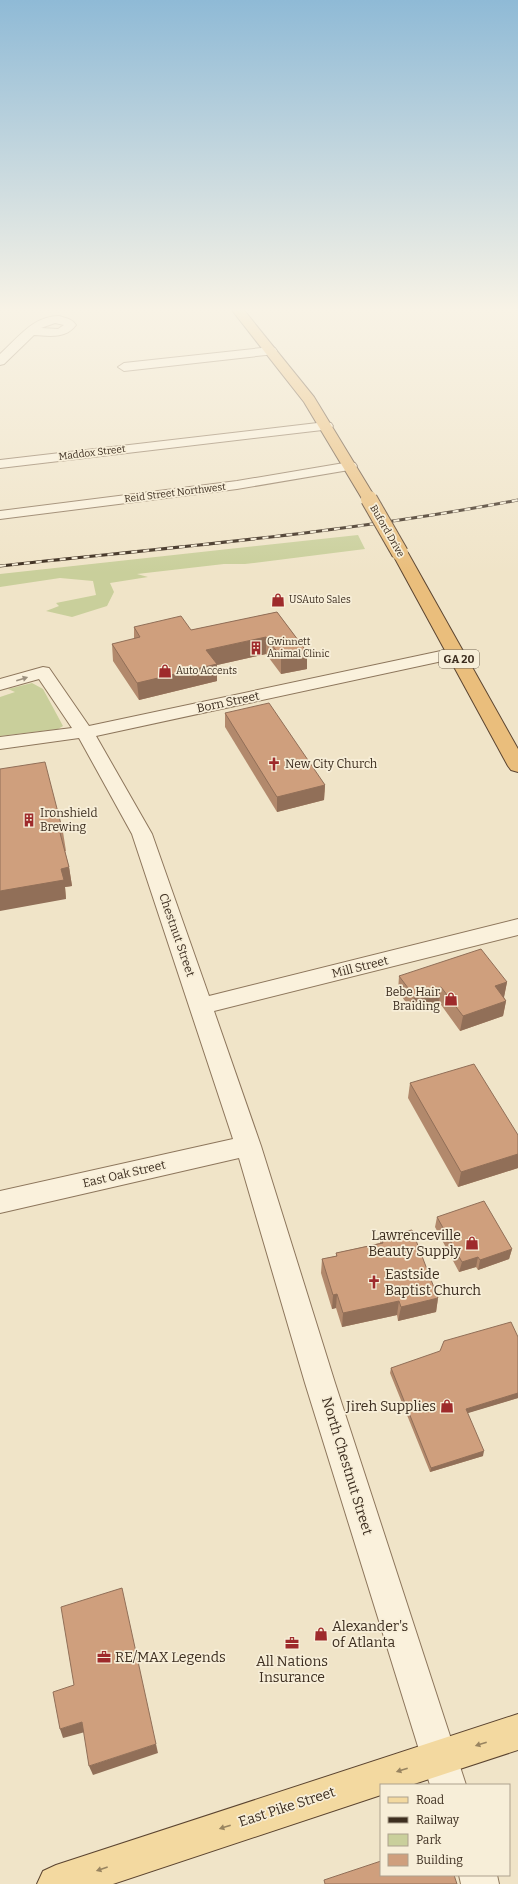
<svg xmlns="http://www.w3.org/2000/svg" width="518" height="1884" font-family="Bitter,serif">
  <rect width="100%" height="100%" fill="#f0e4c8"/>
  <!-- green -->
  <g fill="#c9cf9b">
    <path d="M358,535l7,14 -120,15h-21l-87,10 11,3 -38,6 4,9 -7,14 -35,11 -26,-6 13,-5 -3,-3 40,-8 -3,-14 -33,-3 -60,9v-13z"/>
    <path d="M32,683l11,6 20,37 -5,3 -58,7v-39l15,-5 -7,-3z"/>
  </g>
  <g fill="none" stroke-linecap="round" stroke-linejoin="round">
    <!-- minor casing -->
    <g stroke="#8d765c" stroke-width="2">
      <g id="minor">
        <path d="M59,316c7,2 13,3 17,9 -10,14 -27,11 -42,10l-30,29 -4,1v-11c18,-16 33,-38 59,-38zM55,323l9,2 -6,4 -17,-1z"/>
        <path d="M271,347l4,1 2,3 -2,3 -151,17 -6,-4 6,-4z"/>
        <path d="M326,422l5,1 2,3 -2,3 -331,39v-8z"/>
        <path d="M350,462l5,1 2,3 -2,3 -118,20 -237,30v-8l237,-30z"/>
        <path d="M455,648l6,1 3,4 -3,4 -365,79 56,98 57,162 309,-77v16l-304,76 47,135 74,237 131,402h-36l-125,-402 -66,-225 -239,55v-22l233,-52 -101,-305 -53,-96 -79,11v-12l72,-9 -33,-49 -39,11v-11l43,-12 6,1 40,58z"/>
        <path d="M459,1875h38l2,9h-38z"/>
      </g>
    </g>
    <!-- primary casing -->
    <g stroke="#5b4430" stroke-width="2">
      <path id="primary" d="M518,1714v36l-107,35h-30v10l-268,89h-76l6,-13 13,-6z"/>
    </g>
    <!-- trunk casing -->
    <g stroke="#5b4430" stroke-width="2">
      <g id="trunk">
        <path d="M231,309h12l71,88 62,102 -2,3h-10l-60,-100z"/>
        <path d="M400,548l5,2 3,3 110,196v23l-7,-2 -3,-4 -116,-213 3,-3z"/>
      </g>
    </g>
    <!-- minor -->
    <use href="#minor" fill="#faf1dc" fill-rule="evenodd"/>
    <!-- primary -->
    <use href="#primary" fill="#f3d9a0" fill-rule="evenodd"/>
    <!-- trunk -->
    <use href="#trunk" fill="#eabe7c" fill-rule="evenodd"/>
    <!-- rail casing -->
    <g stroke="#3d2e20" stroke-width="3">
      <path id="rail" d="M0,566c173,-19 347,-33 518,-66"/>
    </g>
    <!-- rail -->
    <use href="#rail" stroke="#f7eed8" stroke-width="2" stroke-dasharray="6" stroke-linecap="butt"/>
    <!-- trunk-bridge casing -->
    <g stroke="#5b4430" stroke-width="18" stroke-linecap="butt">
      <path id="trunk-bridge" d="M369,499l31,54"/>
    </g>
    <!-- trunk-bridge -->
    <use href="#trunk-bridge" stroke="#eabe7c" stroke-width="16"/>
  </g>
  <!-- wall -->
  <g fill="#b2896c">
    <path d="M277,612l30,40v17l-26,5 -15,-20 -49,11v16l-78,19 -26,-39 -1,-17 22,-5v-12l57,3z"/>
    <path d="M225,713l100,72 -1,15 -47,12 -52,-85z"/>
    <path d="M0,769l63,63 3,19h-1l4,16 3,19 -7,1 1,12z"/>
    <path d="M399,976l108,6 -3,15 2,4 -3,15 -43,15 -21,-29 -27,9 -14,-20z"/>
    <path d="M410,1083l108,52v33l-60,19 -50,-89z"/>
    <path d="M437,1217l75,32 -3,10 -31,11 -2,-3 -17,5 -24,-45z"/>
    <path d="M381,1237l57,61 -2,14 -38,9 -1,-6 -55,12 -6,-19 -4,1 -11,-36 1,-14 14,-3v-3l44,-10z"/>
    <path d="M518,1337v61l-51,15 16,43 -53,16 -40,-99 1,-5z"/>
  </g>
  <!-- shaded-wall -->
  <g fill="#916f58">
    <path d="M135,309h10l-10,1z"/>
    <path d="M266,637v17l-49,11v16l-78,19 -2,-17 69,-33z"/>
    <path d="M307,652v17l-26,5v-17z"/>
    <path d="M325,785l-1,15 -47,12v-15z"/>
    <path d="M69,867l3,19 -7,1 1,12 -66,12v-20l61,-22z"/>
    <path d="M507,982l-3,15 -12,4 3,-15z"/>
    <path d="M441,987l-2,15 -27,9 2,-15z"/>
    <path d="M506,1001l-3,15 -43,15 3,-15z"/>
    <path d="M518,1154v14l-60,19 3,-15z"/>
    <path d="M512,1249l-3,10 -31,11 2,-10z"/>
    <path d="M478,1257l-2,10 -17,5 3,-10z"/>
    <path d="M337,1294l-1,14 -4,1 1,-14z"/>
    <path d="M438,1298l-2,14 -38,9 3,-14z"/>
    <path d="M399,1301l-2,14 -55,12 1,-14z"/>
    <path d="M518,1393v5l-53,16 1,-5z"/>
    <path d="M484,1451l-1,5 -53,16 1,-4z"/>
    <path d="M82,1722l3,10 -22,6 -3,-9z"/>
    <path d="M156,1744l2,9 -65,22 -4,-9z"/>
  </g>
  <!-- building -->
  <g fill="#cf9f7d" stroke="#916f58">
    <path d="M277,612l30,40 -26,5 -15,-20 -60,13 11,14 -80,19 -25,-39 28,-7 -6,-10 47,-11 10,14z"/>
    <path d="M269,703l56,82 -48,12 -52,-84z"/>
    <path d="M45,762l18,70 -3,1 9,34 -8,2 3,11 -64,11v-122z"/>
    <path d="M481,949l26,33 -12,4 11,15 -43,15 -22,-29 -27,9 -15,-20z"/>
    <path d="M474,1064l44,71v19l-57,18 -51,-89z"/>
    <path d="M484,1201l28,48 -32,11 -2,-3 -16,5 -25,-45z"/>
    <path d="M412,1230l26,68 -37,9 -2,-6 -56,12 -6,-19 -4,1 -11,-36 15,-3 -1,-3 47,-10 -2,-6z"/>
    <path d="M511,1322l7,15v56l-52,16 18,42 -53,17 -40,-100 49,-17 4,-10z"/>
    <path d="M122,1588l34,156 -67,22 -7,-44 -22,7 -7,-37 21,-7 -13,-78z"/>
    <path d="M381,1861v14h73l3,9h-132l-1,-4z"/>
  </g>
  <!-- one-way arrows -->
  <defs><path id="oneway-solid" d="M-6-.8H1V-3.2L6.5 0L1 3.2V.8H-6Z"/></defs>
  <use fill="#9c907e" href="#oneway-solid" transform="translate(22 679) rotate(-17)"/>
  <g fill="#988460">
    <use href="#oneway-solid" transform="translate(481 1744) rotate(162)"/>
    <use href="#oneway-solid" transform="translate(402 1770) rotate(162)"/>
    <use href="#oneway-solid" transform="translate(225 1827) rotate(162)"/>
    <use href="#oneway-solid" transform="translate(102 1869) rotate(161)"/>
  </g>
  <!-- sky -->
  <linearGradient id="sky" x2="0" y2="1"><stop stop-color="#8fbad6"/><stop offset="0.54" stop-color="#f8f3e6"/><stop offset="1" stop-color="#f8f3e6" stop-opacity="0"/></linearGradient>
  <rect width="518" height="573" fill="url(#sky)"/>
  <!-- icons -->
  <defs>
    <g id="shop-bare" transform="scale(1.08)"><path d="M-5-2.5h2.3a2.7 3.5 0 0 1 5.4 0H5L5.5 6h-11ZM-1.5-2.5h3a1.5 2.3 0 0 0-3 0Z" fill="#9e2a2b" stroke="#f7eed8" stroke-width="2.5" paint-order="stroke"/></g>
    <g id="building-bare" transform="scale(1.08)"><path d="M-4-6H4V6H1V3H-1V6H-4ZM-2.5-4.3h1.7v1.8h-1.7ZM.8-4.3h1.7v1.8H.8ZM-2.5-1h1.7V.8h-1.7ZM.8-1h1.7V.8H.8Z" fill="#9e2a2b" stroke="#f7eed8" stroke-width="2.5" paint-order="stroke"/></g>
    <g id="church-bare" transform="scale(1.08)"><path d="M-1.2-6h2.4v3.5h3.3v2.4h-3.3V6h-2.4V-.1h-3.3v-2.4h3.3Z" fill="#9e2a2b" stroke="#f7eed8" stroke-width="2.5" paint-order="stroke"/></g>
    <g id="office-bare" transform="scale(1.08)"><path d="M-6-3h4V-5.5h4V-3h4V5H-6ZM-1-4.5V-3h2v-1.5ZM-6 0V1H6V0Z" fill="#9e2a2b" stroke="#f7eed8" stroke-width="2.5" paint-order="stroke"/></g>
  </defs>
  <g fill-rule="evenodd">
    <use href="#shop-bare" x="278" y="600"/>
    <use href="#building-bare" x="256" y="648"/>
    <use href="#shop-bare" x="165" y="671"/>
    <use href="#church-bare" x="274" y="764"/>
    <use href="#building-bare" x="29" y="820"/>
    <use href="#shop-bare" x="451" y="999"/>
    <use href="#shop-bare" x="472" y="1243"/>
    <use href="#church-bare" x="374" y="1282"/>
    <use href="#shop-bare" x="447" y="1406"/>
    <use href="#shop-bare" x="321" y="1634"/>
    <use href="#office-bare" x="292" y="1643"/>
    <use href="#office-bare" x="104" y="1657"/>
  </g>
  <g text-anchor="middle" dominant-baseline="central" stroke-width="3.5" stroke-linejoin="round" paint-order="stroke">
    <!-- far-street labels -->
    <g font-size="10" fill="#3d2e20" stroke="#f7eed8">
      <text transform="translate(92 453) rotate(-7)">Maddox Street</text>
      <text transform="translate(175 493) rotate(-7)">Reid Street Northwest</text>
      <text transform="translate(387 531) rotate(60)">Buford Drive</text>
    </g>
    <!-- far-poi labels -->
    <g font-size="10" fill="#3d2e20" stroke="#f7eed8" text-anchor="start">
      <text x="289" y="600">USAuto Sales</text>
      <text x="267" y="642">Gwinnett<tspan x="267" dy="12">Animal Clinic</tspan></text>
      <text x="176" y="671">Auto Accents</text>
    </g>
    <!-- shield labels -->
    <rect fill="#f7eed8" stroke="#756857" stroke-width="1" x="439" y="650" width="40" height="18" rx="3"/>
    <g font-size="11" font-weight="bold" fill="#3d2e20">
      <text x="459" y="659">GA 20</text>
    </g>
    <!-- street labels -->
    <g font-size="12" fill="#3d2e20" stroke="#f7eed8">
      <text transform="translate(228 702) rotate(-12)">Born Street</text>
      <text transform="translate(177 935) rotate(71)">Chestnut Street</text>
      <text transform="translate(360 967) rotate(-14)">Mill Street</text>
      <text transform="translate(124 1174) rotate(-13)">East Oak Street</text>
    </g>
    <!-- poi labels -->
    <g font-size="12" fill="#3d2e20" stroke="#f7eed8" text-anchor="start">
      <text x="285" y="764">New City Church</text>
      <text x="40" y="813">Ironshield<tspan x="40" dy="14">Brewing</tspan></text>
      <text x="440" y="992" text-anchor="end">Bebe Hair<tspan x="440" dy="14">Braiding</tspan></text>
    </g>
    <!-- near-poi labels -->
    <g font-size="14" fill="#3d2e20" stroke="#f7eed8" text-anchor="start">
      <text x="461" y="1235" text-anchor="end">Lawrenceville<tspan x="461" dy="16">Beauty Supply</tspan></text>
      <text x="385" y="1274">Eastside<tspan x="385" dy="16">Baptist Church</tspan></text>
      <text x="436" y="1406" text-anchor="end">Jireh Supplies</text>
      <text x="332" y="1626">Alexander's<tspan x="332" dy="16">of Atlanta</tspan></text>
      <text x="115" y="1657">RE/MAX Legends</text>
      <text x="292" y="1661" text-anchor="middle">All Nations<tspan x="292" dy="16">Insurance</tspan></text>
    </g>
    <!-- near-street labels -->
    <g font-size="14" fill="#3d2e20" stroke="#f7eed8">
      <text transform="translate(347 1466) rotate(73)">North Chestnut Street</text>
      <text transform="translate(287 1807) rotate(-18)">East Pike Street</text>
    </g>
  </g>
  <!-- legend -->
  <rect x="380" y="1784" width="130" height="92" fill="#f7eed8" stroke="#ada18e"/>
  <rect x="388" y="1797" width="20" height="6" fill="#f3d9a0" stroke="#ada18e"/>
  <text x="416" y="1804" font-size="12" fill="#3d2e20">Road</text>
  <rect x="388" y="1817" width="20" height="6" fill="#3d2e20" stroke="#ada18e"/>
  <text x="416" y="1824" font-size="12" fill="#3d2e20">Railway</text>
  <rect x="388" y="1834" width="20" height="12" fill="#c9cf9b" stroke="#ada18e"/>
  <text x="416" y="1844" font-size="12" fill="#3d2e20">Park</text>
  <rect x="388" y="1854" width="20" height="12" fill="#cf9f7d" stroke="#ada18e"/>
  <text x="416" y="1864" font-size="12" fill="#3d2e20">Building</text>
</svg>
